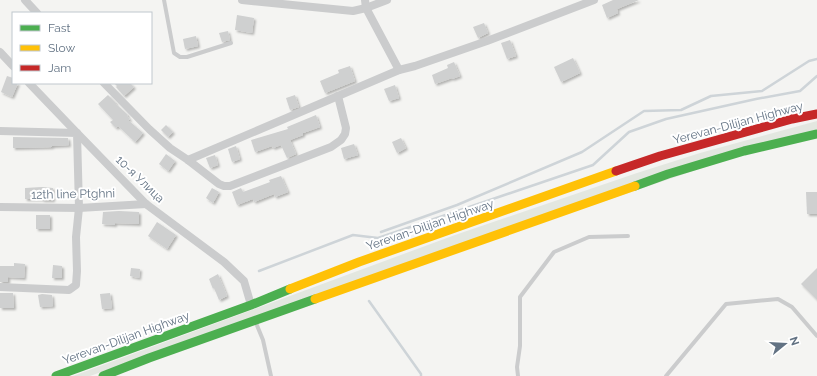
<svg xmlns="http://www.w3.org/2000/svg" width="817" height="376" font-family="Raleway,sans-serif">
  <defs>
    <filter id="shadow"><feDropShadow dx="2" dy="2" stdDeviation="1" flood-color="#0004"/></filter>
  </defs>
  <rect width="100%" height="100%" fill="#f4f4f2"/>
  <!-- green -->
  <path fill="#e3e7e0" d="M817,121v8l-688,233 -39,14h-17l382,-141 182,-62 63,-20z"/>
  <g fill="none" stroke-linecap="round" stroke-linejoin="round">
    <!-- stream -->
    <g stroke="#ced4d8" stroke-width="2.5">
      <path d="M381,232l76,-27 125,-53 62,-41 37,-1 30,-14 51,-5 47,-30 8,-2"/>
      <path d="M259,271l94,-36 25,3 215,-73 36,-33 37,-13 90,-20 44,-8 17,-15"/>
      <path d="M369,301l52,73v2"/>
    </g>
  </g>
  <!-- building -->
  <g fill="#cfd0d0" filter="url(#shadow)">
    <path d="M613,0h26l-22,9 1,4 -11,5 -5,-13z"/>
    <path d="M237,15l17,3 -2,15 -17,-3z"/>
    <path d="M484,23l4,10 -10,5 -5,-11z"/>
    <path d="M228,31l2,9 -8,2 -3,-9z"/>
    <path d="M196,36l2,10 -13,3 -2,-10z"/>
    <path d="M510,40l6,16 -9,3 -6,-16z"/>
    <path d="M573,58l7,15 -19,9 -7,-15z"/>
    <path d="M454,62l6,14 -8,3v-1l-17,6 -3,-9 16,-7 -1,-3z"/>
    <path d="M350,66l5,15 -30,12 -5,-12 19,-8 -1,-3z"/>
    <path d="M7,76l6,2v5h5l-6,14 -11,-5z"/>
    <path d="M114,83h16l4,4 -10,9 -8,-9 1,-1z"/>
    <path d="M395,85l4,13 -10,3 -5,-12z"/>
    <path d="M108,95l8,8v1l12,11 -1,1 3,3 -2,1 15,13 -8,9 -17,-16 -2,2 -6,-6 3,-2 -15,-16z"/>
    <path d="M295,95l4,12 -9,3 -4,-12z"/>
    <path d="M316,115l4,12 -17,6v2l-13,5 6,14 -9,4 -6,-13 -8,3 -1,-2 -17,6 -4,-12 37,-11 -1,-2z"/>
    <path d="M166,125l7,7 -5,5 -7,-7z"/>
    <path d="M13,137l55,1 1,7 -17,1v1l-39,1z"/>
    <path d="M401,138l5,10 -9,5 -5,-11z"/>
    <path d="M354,144l4,11 -14,4 -3,-11z"/>
    <path d="M236,146l4,13 -8,3 -4,-13z"/>
    <path d="M166,154l9,7 -7,10 -9,-7z"/>
    <path d="M215,155l3,10 -8,3 -4,-10z"/>
    <path d="M281,176l7,16 -13,5 -1,-3 -20,8 -1,-3 -16,6 -5,-13 9,-4 2,4 27,-10 -1,-2z"/>
    <path d="M42,187l11,1v12h-11v-1h-17v-11z"/>
    <path d="M212,188l7,4 -6,11 -7,-5z"/>
    <path d="M806,192h11v22h-10z"/>
    <path d="M119,211l20,1v12l-24,-1v2l-13,-1 1,-12z"/>
    <rect x="36" y="215" width="14" height="14"/>
    <path d="M157,222l19,13 -9,14 -19,-13z"/>
    <path d="M14,263l11,1 -1,14 -16,-1v5h-8v-16h14z"/>
    <path d="M53,265l9,1v12h-10z"/>
    <path d="M131,268l9,1 -1,9 -9,-2z"/>
    <path d="M817,268v32l-16,-16z"/>
    <path d="M218,274l9,22 -8,4 -5,-12 -1,1 -4,-10z"/>
    <path d="M0,293h13l1,15h-14z"/>
    <path d="M110,293l2,15 -10,1 -2,-15z"/>
    <path d="M42,294l10,1 1,11 -13,1 -2,-12z"/>
  </g>
  <g fill="none" stroke-linecap="round" stroke-linejoin="round">
    <!-- lane -->
    <g stroke="#cbcccd" stroke-width="4">
      <path d="M164,0l10,53 6,4h7l44,-14"/>
      <path d="M256,323l7,17 8,36"/>
      <path d="M518,376l-1,-9 3,-21v-49l34,-45 35,-15 39,-1"/>
      <path d="M666,376l60,-72 52,-5 14,8 25,29"/>
    </g>
    <!-- street -->
    <g stroke="#cbcccd" stroke-width="8">
      <path d="M25,0l12,13"/>
      <path d="M242,0l111,11 13,-3 21,-8"/>
      <path d="M365,0l1,8 33,62"/>
      <path d="M0,52l13,14"/>
      <path d="M29,83l48,50 69,71 78,58 20,19 7,24"/>
      <path d="M104,83l45,46 21,19 18,12 31,24 5,2h6l101,-39 10,-7 4,-6 1,-6 -8,-32"/>
      <path d="M0,131l77,2 2,75 -3,29 1,34 -1,14 -7,5 -69,-3"/>
      <path d="M188,160l211,-90 16,-4 72,-25 107,-41"/>
      <path d="M0,207l79,1 67,-4"/>
    </g>
    <!-- fast -->
    <g stroke="#4caf50" stroke-width="9">
      <path d="M635,186l33,-12 76,-23 73,-17"/>
      <path d="M56,376l195,-71 39,-16"/>
      <path d="M103,376l46,-18 166,-59"/>
    </g>
    <!-- slow -->
    <g stroke="#ffc107" stroke-width="9">
      <path d="M290,289l69,-27 257,-91"/>
      <path d="M315,299l320,-113"/>
    </g>
    <!-- jam -->
    <path stroke="#c62828" stroke-width="9" d="M616,171l44,-15 132,-37 25,-5"/>
  </g>
  <g text-anchor="middle" dominant-baseline="central" stroke-width="4" stroke-linejoin="round" paint-order="stroke">
    <!-- street labels -->
    <g font-size="12" fill="#627283" stroke="#fff">
      <text transform="translate(738 123) rotate(-15)">Yerevan-Dilijan Highway</text>
      <text transform="translate(140 179) rotate(44)">10-я Улица</text>
      <text transform="translate(73 194) rotate(-1)">12th line Ptghni</text>
      <text transform="translate(430 225) rotate(-19)">Yerevan-Dilijan Highway</text>
      <text transform="translate(126 338) rotate(-20)">Yerevan-Dilijan Highway</text>
    </g>
  </g>
  <!-- legend -->
  <rect x="12" y="12" width="140" height="72" fill="#ffffff" stroke="#c0c7cd"/>
  <rect x="20" y="25" width="20" height="6" fill="#4caf50" stroke="#c0c7cd"/>
  <text x="48" y="32" font-size="12" fill="#627283">Fast</text>
  <rect x="20" y="45" width="20" height="6" fill="#ffc107" stroke="#c0c7cd"/>
  <text x="48" y="52" font-size="12" fill="#627283">Slow</text>
  <rect x="20" y="65" width="20" height="6" fill="#c62828" stroke="#c0c7cd"/>
  <text x="48" y="72" font-size="12" fill="#627283">Jam</text>
  <!-- north arrow -->
  <g transform="translate(785 344) rotate(72)" stroke="#ffffff" stroke-width="3" paint-order="stroke">
  <path d="M0-3L7 15L0 10L-7 15Z" fill="#627283"/>
  <text y="-6" font-size="11" font-weight="bold" text-anchor="middle" fill="#627283">N</text>
  </g>
</svg>
